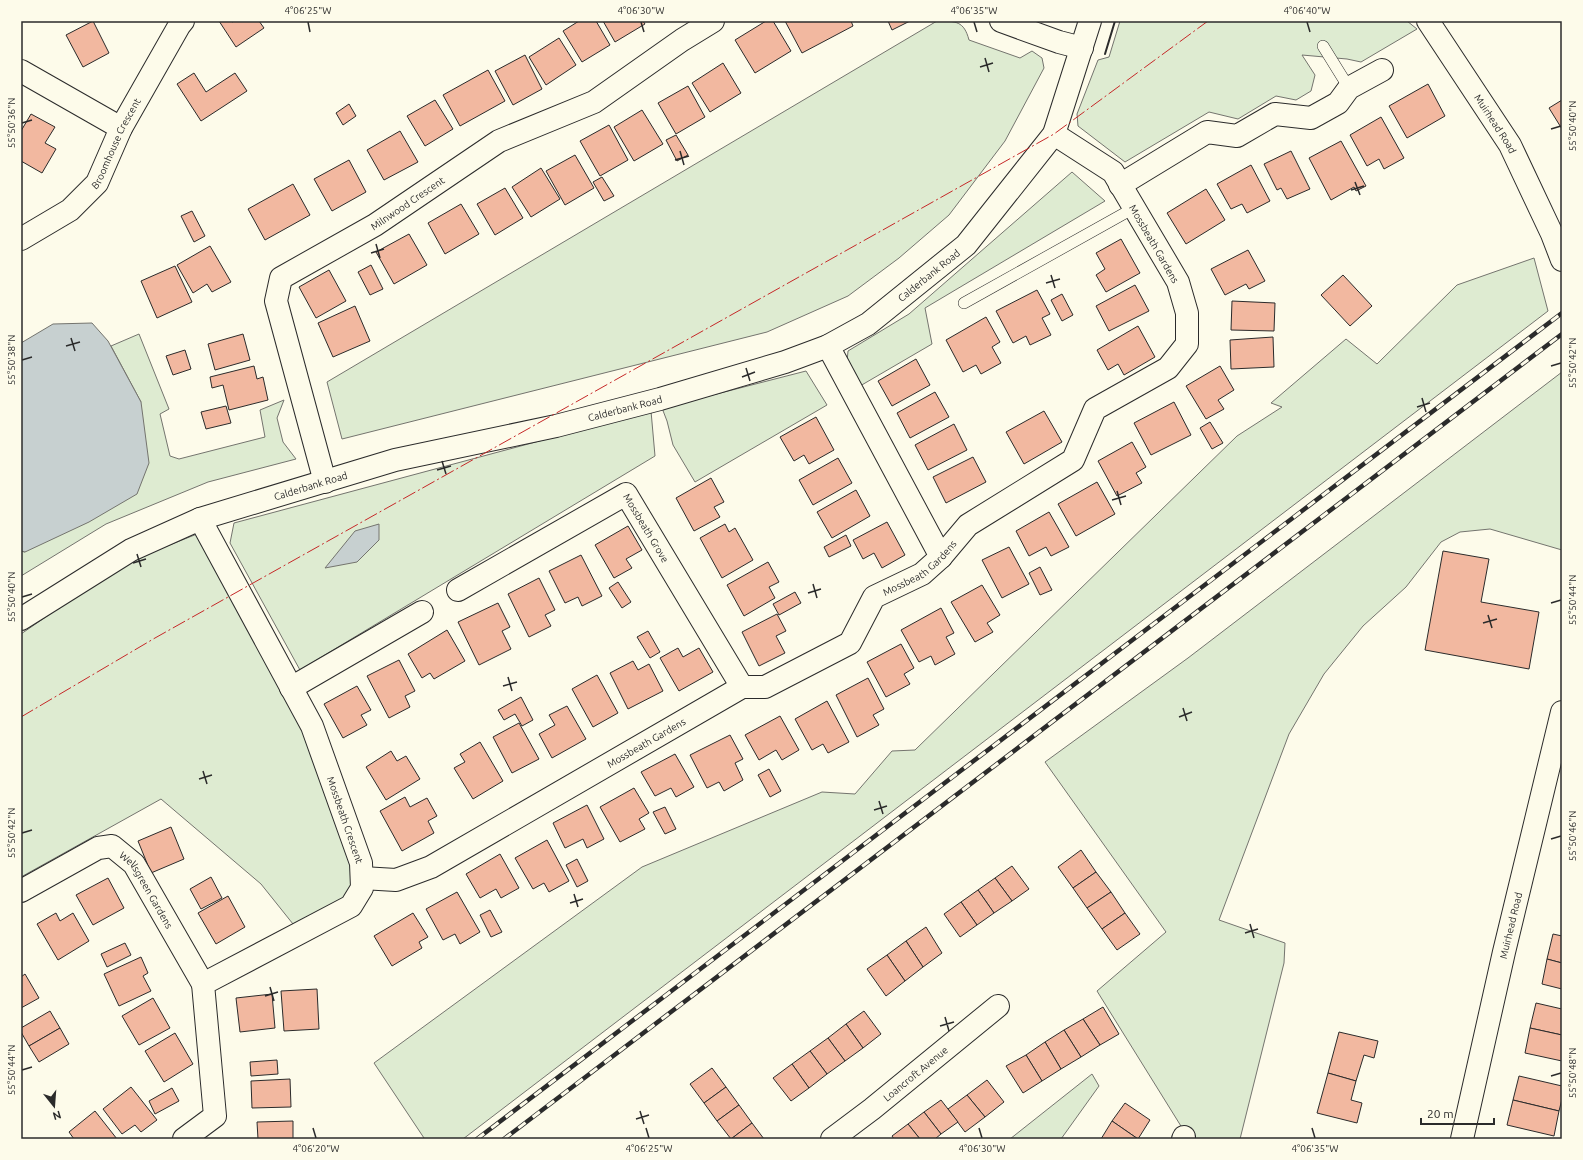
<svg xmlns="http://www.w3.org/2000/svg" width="1583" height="1160" font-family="Ubuntu,sans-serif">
  <rect width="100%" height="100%" fill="#fdfbea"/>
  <!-- green -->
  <g fill="#deebd1" stroke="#74746e">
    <path d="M937,21c19,0 27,0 32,19l51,18 12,-7 10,7 2,10 -39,73 -56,74 -50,43 -51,38 -81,36 -425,107 -15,-57z"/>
    <path d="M1120,21h287l10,8 -56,33 -14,-3 -45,-4 13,20 -4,16 -15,9 -20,-4 -38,23 -29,-7 -84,50 -47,-36 -1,-12 21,-54 11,-3z"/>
    <path d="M1072,172l33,29 -180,107 7,36 -72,42 -13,-24 1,-11 61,-37z"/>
    <path d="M1534,258l14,53 -1085,828h-38l-1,-1 -50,-75 268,-196 180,-75 33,2 37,-43 23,-1 322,-314 45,-29 -11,-4 75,-64 31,25 80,-79z"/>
    <path d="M139,334l30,75 -9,5 10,42 9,3 86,-22 -5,-27 24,-10 -7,18 6,24 13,17 -88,23 -102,42 -85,52v-25l4,1 116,-150 -30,-56z"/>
    <path d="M806,371l21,34 -132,77 -22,-37 -6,-24 -5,-13z"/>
    <path d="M1562,372v178l-72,-21 -30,3 -19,10 -35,45 -43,39 -39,48 -35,60 -70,186 66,23 -1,20 -44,176h-51l-92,-148 69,-59 -121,-170 143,-104z"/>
    <path d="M651,411l4,45 -355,214 -70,-127 4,-20z"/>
    <path d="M197,534l112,199 46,132 -1,26 -57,38 -36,-45 -100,-85 -140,78v-243l42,-29 79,-49z"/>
    <path d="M1092,1074l7,12 -38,53h-51z"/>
  </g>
  <!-- water -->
  <g fill="#c7d0d0" stroke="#74746e">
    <path d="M92,323l16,18 33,61 8,61 -12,31 -48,28 -64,30 -4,-1v-208l32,-19z"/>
    <path d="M379,524v16l-22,22 -32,6 30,-37z"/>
  </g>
  <!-- building -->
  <g fill="#f2b8a0" stroke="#2b2b2b">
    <path d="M93,21l16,32 -26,14 -17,-32z"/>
    <path d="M219,21h12l1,1 2,-1h25l5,7 -28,19z"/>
    <path d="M579,21h17l14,24 -28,17 -19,-31z"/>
    <path d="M603,21h40l2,3 -30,18z"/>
    <path d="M766,21h7l18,30 -36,22 -20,-33z"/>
    <path d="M785,21h66l2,5 -51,27z"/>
    <path d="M888,21h22l-18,9z"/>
    <path d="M559,38l17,27 -30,20 -17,-28z"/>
    <path d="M525,55l17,34 -29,16 -18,-34z"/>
    <path d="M723,63l18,30 -31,19 -18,-29z"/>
    <path d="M488,70l17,31 -45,25 -17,-31z"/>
    <path d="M194,73l12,19 29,-19 12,18 -46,30 -24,-37z"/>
    <path d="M1428,84l17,32 -38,22 -18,-32z"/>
    <path d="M688,86l17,31 -29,17 -18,-31z"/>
    <path d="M435,100l18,29 -28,17 -18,-30z"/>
    <path d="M1562,100v29l-13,-21z"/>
    <path d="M349,104l7,12 -13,9 -7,-12z"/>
    <path d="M642,110l21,34 -29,17 -20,-34z"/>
    <path d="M31,114l24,13 -10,16 11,6 -14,24 -21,-12v-30z"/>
    <path d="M1381,117l23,41 -20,11 -5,-10 -12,7 -17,-31z"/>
    <path d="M609,125l19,35 -28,16 -20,-35z"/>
    <path d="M400,131l18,31 -34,18 -17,-30z"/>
    <path d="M676,135l12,20 -11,6 -11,-21z"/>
    <path d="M1341,141l25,45 -10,5 -2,-4 -23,13 -22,-42z"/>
    <path d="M1291,151l19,38 -23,10 -6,-11 -4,2 -13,-26z"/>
    <path d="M575,155l19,33 -29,17 -19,-34z"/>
    <path d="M349,160l17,32 -34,19 -18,-32z"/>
    <path d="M1251,165l19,36 -23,12 -5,-9 -11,5 -14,-25z"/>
    <path d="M541,168l19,31 -29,18 -19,-30z"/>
    <path d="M602,177l12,19 -10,5 -11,-19z"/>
    <path d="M293,184l17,31 -45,25 -17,-31z"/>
    <path d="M505,188l18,30 -28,17 -18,-31z"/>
    <path d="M1206,189l19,31 -39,24 -19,-31z"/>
    <path d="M461,204l18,30 -34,20 -17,-31z"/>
    <path d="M192,211l13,25 -11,6 -13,-26z"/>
    <path d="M409,234l18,31 -33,19 -18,-32z"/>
    <path d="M1121,239l19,34 -34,19 -10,-17 9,-6 -9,-16z"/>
    <path d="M210,246l21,36 -19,10 -5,-8 -14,9 -16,-28z"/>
    <path d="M1248,250l17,31 -16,8 -3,-5 -21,11 -14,-26z"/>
    <path d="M371,265l12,24 -13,6 -12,-23z"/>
    <path d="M175,266l17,36 -35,16 -16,-37z"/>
    <path d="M329,270l17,31 -30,17 -17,-31z"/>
    <path d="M1343,275l29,31 -22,20 -29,-31z"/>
    <path d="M1135,285l14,26 -40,20 -13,-25z"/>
    <path d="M1037,290l13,24 -8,4 9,17 -21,10 -4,-9 -13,7 -17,-32z"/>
    <path d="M1062,294l11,21 -11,6 -11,-21z"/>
    <path d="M1232,301l43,2 -1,28 -43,-1z"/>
    <path d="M355,306l15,35 -37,16 -15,-34z"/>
    <path d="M986,317l14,25 -8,5 9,16 -20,11 -5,-9 -13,7 -17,-32z"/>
    <path d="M1138,326l17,31 -31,18 -6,-11 -10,6 -11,-20z"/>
    <path d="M243,334l7,26 -35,10 -7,-26z"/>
    <path d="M1273,337l1,30 -43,2 -1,-29z"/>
    <path d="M185,350l6,19 -18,6 -7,-19z"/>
    <path d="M916,359l14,26 -38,21 -14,-25z"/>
    <path d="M254,366l3,13 6,-2 5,23 -39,10 -6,-25 -11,3 -2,-11z"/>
    <path d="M1220,366l14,24 -16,10 6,9 -18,10 -20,-33z"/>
    <path d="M935,392l14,25 -39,21 -13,-25z"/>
    <path d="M1174,402l17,33 -40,20 -17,-32z"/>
    <path d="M226,406l5,17 -25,6 -5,-17z"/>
    <path d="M1044,411l18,31 -38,22 -18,-32z"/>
    <path d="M816,417l18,33 -25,14 -5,-9 -10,6 -14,-24z"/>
    <path d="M1210,422l13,21 -11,6 -12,-21z"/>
    <path d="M954,424l13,26 -39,20 -13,-25z"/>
    <path d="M1132,442l14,25 -10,6 6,10 -25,13 -19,-35z"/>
    <path d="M973,457l13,25 -40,21 -13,-26z"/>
    <path d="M838,458l14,25 -39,22 -14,-25z"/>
    <path d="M711,478l13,24 -10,5 6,10 -26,14 -18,-33z"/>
    <path d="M1097,482l18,32 -39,22 -18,-32z"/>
    <path d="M856,490l14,26 -38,22 -15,-26z"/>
    <path d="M1049,512l20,35 -18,9 -5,-9 -17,9 -13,-25z"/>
    <path d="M887,522l18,33 -23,13 -8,-15 -11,6 -10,-19z"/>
    <path d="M725,524l4,8 6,-4 18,32 -31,18 -22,-40z"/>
    <path d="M628,526l14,24 -16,9 6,9 -18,10 -19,-33z"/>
    <path d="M846,535l5,11 -22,11 -5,-10z"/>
    <path d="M1009,547l20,37 -27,14 -20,-38z"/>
    <path d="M1443,551l46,8 -8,43 58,10 -10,57 -104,-19z"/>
    <path d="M581,555l21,41 -20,10 -4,-9 -13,6 -16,-32z"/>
    <path d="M768,562l11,20 -10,5 6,11 -31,18 -17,-31z"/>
    <path d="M1040,567l12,23 -12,5 -11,-22z"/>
    <path d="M539,578l16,32 -10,5 6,11 -22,11 -21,-43z"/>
    <path d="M618,582l13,20 -9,6 -13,-20z"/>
    <path d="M982,585l18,30 -13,8 6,9 -18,10 -24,-40z"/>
    <path d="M795,592l6,11 -22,12 -6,-11z"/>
    <path d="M498,603l12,24 -8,4 9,18 -32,16 -21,-43z"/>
    <path d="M941,608l13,25 -8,4 9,17 -20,11 -4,-9 -12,6 -18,-32z"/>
    <path d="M777,614l9,17 -10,5 9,17 -26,13 -17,-34z"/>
    <path d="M447,630l18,31 -31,18 -4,-6 -8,5 -14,-24z"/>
    <path d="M648,631l12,21 -10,6 -13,-21z"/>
    <path d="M901,644l13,24 -10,6 6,10 -24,13 -19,-35z"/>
    <path d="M678,648l5,9 16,-9 14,24 -34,19 -19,-33z"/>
    <path d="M399,660l16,31 -10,5 5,11 -21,11 -22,-42z"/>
    <path d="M633,661l5,9 11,-6 14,27 -35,18 -18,-36z"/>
    <path d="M597,675l21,38 -25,14 -21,-38z"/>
    <path d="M868,678l16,31 -11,6 6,10 -22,12 -21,-42z"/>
    <path d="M357,686l14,24 -10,5 6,10 -24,13 -19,-34z"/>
    <path d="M521,697l12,23 -11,6 -7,-12 -11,6 -6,-10z"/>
    <path d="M827,701l22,41 -21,11 -5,-9 -11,6 -17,-31z"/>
    <path d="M567,706l19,33 -34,19 -13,-24 16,-9 -6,-10z"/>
    <path d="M780,716l19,34 -17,10 -6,-10 -17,10 -14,-25z"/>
    <path d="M519,723l20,36 -27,14 -19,-36z"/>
    <path d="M730,735l13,24 -8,4 8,17 -19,11 -5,-9 -12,6 -17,-33z"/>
    <path d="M480,742l23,39 -30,18 -19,-31 11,-6 -5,-8z"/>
    <path d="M391,751l6,10 9,-5 14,23 -34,21 -20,-33z"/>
    <path d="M675,754l19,33 -18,10 -5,-9 -16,8 -14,-24z"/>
    <path d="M769,769l12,22 -11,6 -12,-22z"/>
    <path d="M634,788l15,25 -10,6 6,10 -25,13 -20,-35z"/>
    <path d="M405,797l5,10 17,-9 10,18 -9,5 6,12 -32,18 -22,-40z"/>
    <path d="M587,805l17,34 -17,9 -4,-9 -18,9 -12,-25z"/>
    <path d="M665,807l11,22 -11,5 -12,-22z"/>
    <path d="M171,827l13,32 -33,14 -13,-32z"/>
    <path d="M547,840l22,41 -20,11 -5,-9 -11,6 -18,-31z"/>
    <path d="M1081,850l15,22 -23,16 -15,-21z"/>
    <path d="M500,854l19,34 -18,10 -5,-9 -16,9 -14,-24z"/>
    <path d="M577,859l11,22 -11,6 -11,-22z"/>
    <path d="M1012,866l17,23 -17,12 -17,-23z"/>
    <path d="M1096,872l15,20 -24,16 -14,-20z"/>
    <path d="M211,877l11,21 -21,11 -11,-20z"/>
    <path d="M108,878l16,30 -31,17 -17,-30z"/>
    <path d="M995,878l17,23 -18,12 -16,-23z"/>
    <path d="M978,890l16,23 -17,12 -16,-23z"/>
    <path d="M457,892l23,40 -20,12 -5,-10 -12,6 -17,-31z"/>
    <path d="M1111,892l14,21 -23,16 -15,-21z"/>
    <path d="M228,896l17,31 -29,17 -18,-31z"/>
    <path d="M961,902l16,23 -17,12 -16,-23z"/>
    <path d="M490,910l12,22 -11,5 -11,-22z"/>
    <path d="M56,913l4,8 13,-8 16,28 -31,19 -21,-36z"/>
    <path d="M413,913l15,24 -9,5 3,6 -30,18 -18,-30z"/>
    <path d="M1125,913l15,21 -23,16 -15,-21z"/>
    <path d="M926,927l16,26 -19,14 -17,-26z"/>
    <path d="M1553,934l9,2v27l-15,-4z"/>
    <path d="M906,941l17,26 -18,14 -18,-26z"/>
    <path d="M125,943l6,12 -24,12 -6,-13z"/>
    <path d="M887,955l18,26 -19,15 -19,-27z"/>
    <path d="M141,957l7,16 -5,3 8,15 -32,15 -15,-32z"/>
    <path d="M1547,959l15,4v26l-20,-5z"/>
    <path d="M25,974l14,24 -18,10v-31z"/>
    <path d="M317,989l2,40 -35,2 -3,-40z"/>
    <path d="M272,994l3,34 -35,4 -4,-34z"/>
    <path d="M153,998l17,30 -31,17 -17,-29z"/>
    <path d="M1536,1003l26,6v26l-32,-7z"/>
    <path d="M1103,1007l16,27 -19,11 -17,-26z"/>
    <path d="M50,1011l10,17 -31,18 -8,-14v-4z"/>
    <path d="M864,1011l17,23 -18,14 -17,-24z"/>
    <path d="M1083,1019l17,26 -19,12 -17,-27z"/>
    <path d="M846,1024l17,24 -18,13 -17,-23z"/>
    <path d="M60,1028l9,16 -30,18 -10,-16z"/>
    <path d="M1530,1028l32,7v26l-37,-8z"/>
    <path d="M1064,1030l17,27 -20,12 -16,-27z"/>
    <path d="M1339,1032l39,9 -4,17 -10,-3 -8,26 -28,-8z"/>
    <path d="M175,1033l18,31 -29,18 -19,-31z"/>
    <path d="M828,1038l17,23 -18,13 -17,-23z"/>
    <path d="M1045,1042l16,27 -19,12 -16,-26z"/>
    <path d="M810,1051l17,23 -18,14 -17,-24z"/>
    <path d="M1026,1055l16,26 -19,12 -17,-27z"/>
    <path d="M277,1060l1,14 -27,2 -1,-14z"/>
    <path d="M792,1064l17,24 -18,13 -18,-23z"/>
    <path d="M712,1068l14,19 -22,16 -14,-19z"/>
    <path d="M1328,1073l28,8 -5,19 11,3 -5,20 -40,-10z"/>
    <path d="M1519,1076l43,10v13l-3,12 -46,-11z"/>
    <path d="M290,1079l1,28 -39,1 -1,-27z"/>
    <path d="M987,1080l17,22 -19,15 -18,-22z"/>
    <path d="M131,1087l26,33 -16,12 -6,-7 -13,9 -19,-25z"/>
    <path d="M726,1087l13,18 -22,16 -13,-18z"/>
    <path d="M172,1088l7,13 -24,13 -6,-13z"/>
    <path d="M967,1095l18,22 -20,15 -17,-23z"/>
    <path d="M941,1100l17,22 -17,12 -17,-22z"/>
    <path d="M1513,1100l46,11 -5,25 -47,-11z"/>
    <path d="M1125,1103l25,17 -12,19 -26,-18z"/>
    <path d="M739,1105l13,18 -21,16 -14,-18z"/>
    <path d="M95,1111l22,28h-43l-5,-7z"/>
    <path d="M924,1112l17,22 -6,5h-15l-12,-15z"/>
    <path d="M293,1121v18h-35l-1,-17z"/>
    <path d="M1112,1121l26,18h-37z"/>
    <path d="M752,1123l12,16h-33z"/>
    <path d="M908,1124l12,15h-26l-2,-3z"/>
  </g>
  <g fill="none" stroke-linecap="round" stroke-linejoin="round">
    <!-- lane casing -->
    <g stroke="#2b2b2b" stroke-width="12">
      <g id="lane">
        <path d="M1323,46l26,42"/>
        <path d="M964,303l170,-95"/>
      </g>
    </g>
    <!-- street casing -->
    <g stroke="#2b2b2b" stroke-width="24">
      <g id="street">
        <path d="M1001,21l58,21 23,6"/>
        <path d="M21,71l100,57"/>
        <path d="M1120,185l87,-53 30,4 38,-22 36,4 27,-15 11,-15 33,-18"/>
        <path id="s1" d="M21,239l49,-29 27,-27 24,-55 58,-102 4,-5"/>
        <path d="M828,346l113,211"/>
        <path id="s2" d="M325,482l-49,-181 5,-23 94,-53 124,-84 95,-39 88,-62 31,-19"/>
        <path id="s3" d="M458,590l168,-96 116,193"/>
        <path d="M291,688l131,-76"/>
        <path id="s4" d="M362,878l34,2 35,-13 311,-180h23l85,-44 24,-46 48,-23 19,-17 27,-32 105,-65 22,-51 73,-41 19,-24v-31l-9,-31 -65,-110 -59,-38"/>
        <path id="s5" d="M21,891l77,-43 14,-2 22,18 69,120"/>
        <path d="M184,1139l31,-23 -12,-132 148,-78 11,-18 -1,-25 -49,-137 -112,-207"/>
        <path id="s6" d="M832,1139l40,-30 126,-103"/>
        <path d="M1183,1139l1,-2"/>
      </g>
    </g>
    <!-- secondary casing -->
    <g stroke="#2b2b2b" stroke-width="24">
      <g id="secondary">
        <path id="s7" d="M1428,21l82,124 42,89 10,26"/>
        <path id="s8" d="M21,619l110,-69 69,-31 195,-59 161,-34 104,-27 125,-37 43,-16 40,-22 98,-79 88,-111 36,-113"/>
        <path id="s9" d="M1462,1139l42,-187 58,-240"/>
      </g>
    </g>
    <!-- lane -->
    <use href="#lane" stroke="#fdfbea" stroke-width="11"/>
    <!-- street -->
    <use href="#street" stroke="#fdfbea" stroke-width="22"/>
    <!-- secondary -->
    <use href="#secondary" stroke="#fdfbea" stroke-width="22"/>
    <!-- rail casing -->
    <g stroke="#2b2b2b" stroke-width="4.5">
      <g id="rail">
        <path d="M477,1139l1085,-826"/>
        <path d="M504,1139l1058,-805"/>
      </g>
    </g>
    <!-- rail -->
    <use href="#rail" stroke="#fdfbea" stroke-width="3" stroke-dasharray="9" stroke-linecap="butt"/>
    <!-- wall -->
    <path stroke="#2b2b2b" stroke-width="2" d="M1105,54l10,-33"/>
    <!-- power -->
    <path stroke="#c62828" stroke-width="1" stroke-dasharray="14 3 2 3" stroke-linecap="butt" d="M21,717l134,-79 899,-504 154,-113"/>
  </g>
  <!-- ticks -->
  <path fill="none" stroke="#2b2b2b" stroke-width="1.5" d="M308,22l2,10M641,22l3,10M974,22l3,10M1307,22l3,10M985,58l4,14M980,67l13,-4M22,123l10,-3M1551,129l10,-3M680,151l4,14M675,160l14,-4M1355,182l5,13M1351,190l13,-4M376,244l4,14M371,253l13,-4M1051,275l4,13M1046,283l14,-4M71,338l4,13M66,346l14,-4M22,360l10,-3M1551,366l10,-3M746,368l4,13M742,377l13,-5M1422,398l4,14M1417,407l13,-4M442,461l4,13M437,470l14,-4M1117,491l4,14M1112,500l14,-4M137,554l4,13M133,563l13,-4M813,584l4,14M808,593l13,-4M22,597l10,-3M1551,603l10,-3M1488,615l4,13M1483,623l14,-4M508,677l4,14M503,686l14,-4M1183,708l4,13M1179,717l13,-5M203,771l4,13M199,779l13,-4M879,801l4,13M874,810l13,-4M22,833l10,-3M1551,839l10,-3M574,894l4,13M570,903l13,-4M1250,924l4,14M1245,933l13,-4M270,987l4,14M265,996l13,-4M945,1017l4,14M940,1026l14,-4M22,1070l10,-3M1551,1076l10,-3M640,1111l4,13M636,1119l13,-4M313,1128l3,10M646,1128l3,10M979,1128l3,10M1312,1128l3,10"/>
  <g text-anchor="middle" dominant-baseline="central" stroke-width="3" stroke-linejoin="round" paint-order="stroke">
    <!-- street labels -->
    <g font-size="10" fill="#2b2b2b" stroke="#fdfbea">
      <text stroke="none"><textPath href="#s7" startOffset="123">Muirhead Road</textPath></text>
      <text stroke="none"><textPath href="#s1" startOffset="139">Broomhouse Crescent</textPath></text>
      <text stroke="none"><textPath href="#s2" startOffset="358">Milnwood Crescent</textPath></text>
      <text transform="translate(1154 244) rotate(60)">Mossbeath Gardens</text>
      <text stroke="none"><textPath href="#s8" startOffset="981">Calderbank Road</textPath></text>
      <text stroke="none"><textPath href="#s8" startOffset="645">Calderbank Road</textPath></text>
      <text stroke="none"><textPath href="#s8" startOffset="321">Calderbank Road</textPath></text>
      <text stroke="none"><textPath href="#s3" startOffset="233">Mossbeath Grove</textPath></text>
      <text stroke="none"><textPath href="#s4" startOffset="656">Mossbeath Gardens</textPath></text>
      <text stroke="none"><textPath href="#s4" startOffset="320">Mossbeath Gardens</textPath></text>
      <text transform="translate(345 820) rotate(71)">Mossbeath Crescent</text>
      <text stroke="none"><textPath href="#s5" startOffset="159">Wellsgreen Gardens</textPath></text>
      <text stroke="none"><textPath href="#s9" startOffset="219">Muirhead Road</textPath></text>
      <text stroke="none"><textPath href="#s6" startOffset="106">Loancroft Avenue</textPath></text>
    </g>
  </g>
  <!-- border -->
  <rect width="1583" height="1160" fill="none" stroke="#fdfbea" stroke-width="44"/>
  <!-- north arrow -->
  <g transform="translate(54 1106) rotate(163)" stroke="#fdfbea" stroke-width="3" paint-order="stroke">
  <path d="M0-3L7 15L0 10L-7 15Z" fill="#2b2b2b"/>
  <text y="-6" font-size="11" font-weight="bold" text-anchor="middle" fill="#2b2b2b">N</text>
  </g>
  <!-- scale -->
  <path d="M1421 1118v6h73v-6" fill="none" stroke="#2b2b2b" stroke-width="2"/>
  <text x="1427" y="1118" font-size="12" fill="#2b2b2b" stroke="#fdfbea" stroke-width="3" paint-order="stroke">20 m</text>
  <rect x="22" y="22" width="1539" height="1116" fill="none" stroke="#2b2b2b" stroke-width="1.5"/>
  <g font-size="10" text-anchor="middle" fill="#2b2b2b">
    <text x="308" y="14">4°06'25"W</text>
    <text x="641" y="14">4°06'30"W</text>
    <text x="974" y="14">4°06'35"W</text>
    <text x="1307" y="14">4°06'40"W</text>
    <text transform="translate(11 123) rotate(-90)" y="4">55°50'36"N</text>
    <text transform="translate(1572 126) rotate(-90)" y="4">55°50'40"N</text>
    <text transform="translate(11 360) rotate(-90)" y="4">55°50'38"N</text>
    <text transform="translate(1572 363) rotate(-90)" y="4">55°50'42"N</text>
    <text transform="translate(11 597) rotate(-90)" y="4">55°50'40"N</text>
    <text transform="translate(1572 600) rotate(-90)" y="4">55°50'44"N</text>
    <text transform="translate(11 833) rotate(-90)" y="4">55°50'42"N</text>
    <text transform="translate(1572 836) rotate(-90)" y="4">55°50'46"N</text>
    <text transform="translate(11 1070) rotate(-90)" y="4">55°50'44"N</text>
    <text transform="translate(1572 1073) rotate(-90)" y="4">55°50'48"N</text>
    <text x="316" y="1152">4°06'20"W</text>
    <text x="649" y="1152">4°06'25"W</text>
    <text x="982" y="1152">4°06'30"W</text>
    <text x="1315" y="1152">4°06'35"W</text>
  </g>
</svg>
